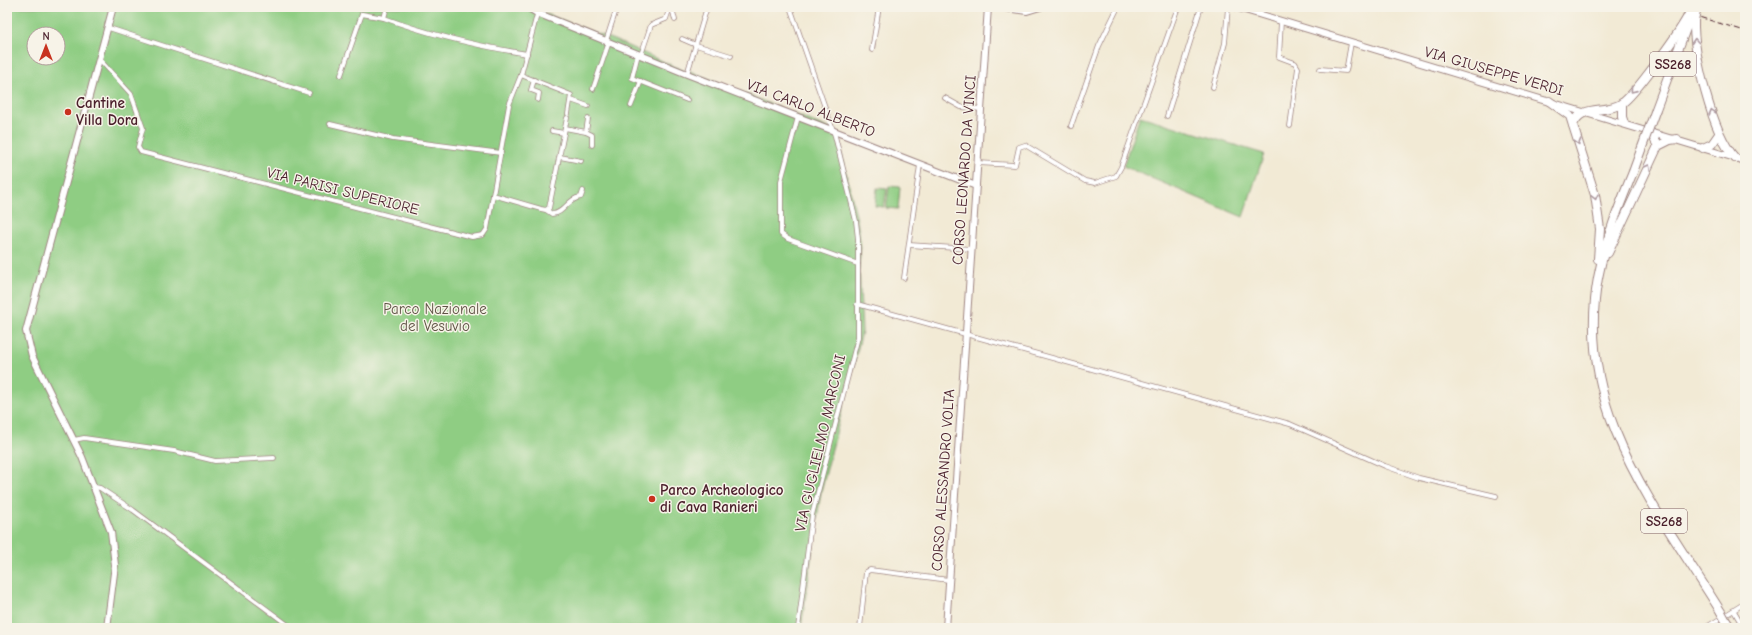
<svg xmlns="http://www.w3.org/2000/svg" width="1752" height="635" font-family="'Comic Neue',sans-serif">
  <rect width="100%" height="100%" fill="#f7f3e8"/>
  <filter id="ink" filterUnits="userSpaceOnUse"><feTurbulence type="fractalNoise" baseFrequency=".025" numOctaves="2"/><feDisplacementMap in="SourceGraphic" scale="8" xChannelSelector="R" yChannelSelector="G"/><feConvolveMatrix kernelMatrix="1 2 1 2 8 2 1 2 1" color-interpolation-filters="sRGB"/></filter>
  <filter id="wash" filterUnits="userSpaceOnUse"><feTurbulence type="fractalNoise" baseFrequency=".012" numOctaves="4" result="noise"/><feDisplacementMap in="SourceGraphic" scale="16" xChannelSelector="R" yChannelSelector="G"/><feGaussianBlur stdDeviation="0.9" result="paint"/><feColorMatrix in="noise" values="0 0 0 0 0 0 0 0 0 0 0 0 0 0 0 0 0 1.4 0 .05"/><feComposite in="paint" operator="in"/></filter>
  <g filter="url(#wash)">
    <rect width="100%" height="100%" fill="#f2ead5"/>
    <!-- green -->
    <g fill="#8fcd83" stroke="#6c7657" fill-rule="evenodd">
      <path d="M7,7h521l86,33 73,32 3,-1 143,59 5,9 19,81 4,27 -2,18 3,67 -41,160 -20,136h-794zM34,34h24v24h-24z"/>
      <path d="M1140,116l124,38 -21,63 -120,-51z"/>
      <path d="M889,186l11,1 -2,22 -12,-1z"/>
      <path d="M877,188l10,1 -3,18 -9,-1z"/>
    </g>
  </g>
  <g filter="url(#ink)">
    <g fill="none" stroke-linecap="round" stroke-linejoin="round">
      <!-- street casing -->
      <g stroke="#9e8480" stroke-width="5.5">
        <g id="street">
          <path d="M387,7l-3,11c46,17 94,28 143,36"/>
          <path d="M790,7l45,129 21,85 2,18v98l-46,178 -14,113"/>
          <path d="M669,10l4,2 2,8"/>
          <path d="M1281,21l-2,36 16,6 3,5 -8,58"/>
          <path d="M109,28l200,65"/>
          <path d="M682,39l14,6 35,11"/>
          <path d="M606,41l11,-34"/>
          <path d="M872,50l7,-43"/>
          <path d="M638,54l-6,24 55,22"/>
          <path d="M641,55l10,-30 15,-6 4,-12"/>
          <path d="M100,60l31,34 12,34 -5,19 3,5 331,85 11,-2 4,-6 22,-124 12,-30 18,-68"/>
          <path d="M1320,69l26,2 5,-28"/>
          <path d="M687,74l20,-67"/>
          <path d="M341,75l21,-61 22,4"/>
          <path d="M521,75l50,20 -3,19"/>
          <path d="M534,80l-3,10 8,3 -1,7"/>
          <path d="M1213,87l12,-44 3,-36"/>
          <path d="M593,89l16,-47"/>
          <path d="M945,98l16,9 20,2"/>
          <path d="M571,100l17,6"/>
          <path d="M631,106l10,-25"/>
          <path d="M1167,116l34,-109"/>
          <path d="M798,117l-17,64v53l7,5 70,25"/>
          <path d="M330,124l63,15 108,14"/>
          <path d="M1071,126l28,-80 19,-39"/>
          <path d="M565,128l21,4 6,3v10"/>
          <path d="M552,131l12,2"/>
          <path d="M586,132l2,-13"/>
          <path d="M560,157l21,4"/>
          <path d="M977,163l38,2 4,-18 6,-2 60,36 10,2 21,-7 5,-9 57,-160"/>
          <path d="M493,195l48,14 5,1 3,-2 18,-90"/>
          <path d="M546,210l6,4c12,0 16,-16 29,-17l2,-6"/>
          <path d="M909,245l62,4"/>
          <path d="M904,278l16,-113"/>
          <path d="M857,304l433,120 95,42 34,12 77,18"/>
          <path d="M74,440l10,-2 90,13 41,10 59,-3"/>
          <path d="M95,487l5,1 33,22 159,118"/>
          <path d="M1734,611l10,17"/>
          <path d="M860,628l6,-56 4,-2 79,10"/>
          <path d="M1705,628l40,-25"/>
        </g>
      </g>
      <!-- secondary casing -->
      <g stroke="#9e8480" stroke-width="8">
        <g id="secondary">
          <path d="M527,7l10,6 150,61 289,112"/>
          <path d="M998,7l29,4 13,-4"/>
          <path d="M1235,7c170,51 340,102 510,154"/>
          <path d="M107,628l8,-63 -4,-33 -29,-75 -50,-101 -6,-25 87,-324"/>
          <path d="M946,628l42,-621"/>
        </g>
      </g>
      <!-- highway casing -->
      <g stroke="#9e8480" stroke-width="10">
        <g id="highway">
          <path d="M1694,20c-1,34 18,113 41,138"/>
          <path d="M1549,101l21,15 25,79 5,34 -2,30"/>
          <path d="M1622,103v14l2,6"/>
          <path d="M1656,109l32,-86"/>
          <path d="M1573,125c8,-21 31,-11 48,-21 14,-9 57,-70 66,-86"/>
          <path d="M1650,131l8,15"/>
          <path d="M1703,148l9,-4 7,-10"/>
          <path d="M1633,172c-14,34 -28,69 -35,106 -24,132 58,229 123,334"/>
          <path d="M1608,253l50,-107 12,-6 7,-1"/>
          <path d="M1726,621l5,7"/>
        </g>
      </g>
      <!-- street -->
      <use href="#street" stroke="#fff" stroke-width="4"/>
      <!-- secondary -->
      <use href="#secondary" stroke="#fff" stroke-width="6"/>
      <!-- highway -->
      <use href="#highway" stroke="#fff" stroke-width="8"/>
      <!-- rail -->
      <path stroke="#4a1f2b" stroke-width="1" stroke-dasharray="6 3" stroke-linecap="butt" d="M1666,7l79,24"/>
      <!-- highway-bridge casing -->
      <g stroke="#9e8480" stroke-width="10" stroke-linecap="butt">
        <g id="highway-bridge">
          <path d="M1687,18l4,-9"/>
          <path d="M1694,20l2,-9"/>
          <path d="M1633,172l23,-63"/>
          <path d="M1721,612l5,9"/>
        </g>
      </g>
      <!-- highway-bridge -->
      <use href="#highway-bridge" stroke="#fff" stroke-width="8"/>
    </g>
    <!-- one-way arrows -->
    <defs><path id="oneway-chevron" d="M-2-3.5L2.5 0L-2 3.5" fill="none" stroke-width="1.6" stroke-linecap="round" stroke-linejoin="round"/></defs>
    <g stroke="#ae9aa0">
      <use href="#oneway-chevron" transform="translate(1695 41) rotate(-94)"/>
      <use href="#oneway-chevron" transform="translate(1633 90) rotate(129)"/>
      <use href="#oneway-chevron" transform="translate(1712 112) rotate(-106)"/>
      <use href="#oneway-chevron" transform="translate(1578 142) rotate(73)"/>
      <use href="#oneway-chevron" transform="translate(1648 167) rotate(-65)"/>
      <use href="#oneway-chevron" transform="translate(1595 197) rotate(76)"/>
    </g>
  </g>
  <!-- markers -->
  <g fill="#c8321e" stroke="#f7f3e8" stroke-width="1.5">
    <circle cx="68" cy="112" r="4"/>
    <circle cx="652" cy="499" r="4"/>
  </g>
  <g text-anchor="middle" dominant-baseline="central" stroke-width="3" stroke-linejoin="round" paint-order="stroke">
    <!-- shield labels -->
    <g fill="#f7f3e8" stroke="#7e5f64" stroke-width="1">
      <rect x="1650" y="52" width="46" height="24" rx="3"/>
      <rect x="1641" y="509" width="46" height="24" rx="3"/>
    </g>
    <g font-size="14" font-weight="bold" fill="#4a1f2b">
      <text x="1673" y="64">SS268</text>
      <text x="1664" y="521">SS268</text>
    </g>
    <!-- street labels -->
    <g font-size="15" fill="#4a1f2b" stroke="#f7f3e8">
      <text transform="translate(1494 71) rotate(16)">VIA GIUSEPPE VERDI</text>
      <text transform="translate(811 108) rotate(21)">VIA CARLO ALBERTO</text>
      <text transform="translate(964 170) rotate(-86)">CORSO LEONARDO DA VINCI</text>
      <text transform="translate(343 191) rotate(14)">VIA PARISI SUPERIORE</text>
      <text transform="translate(820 443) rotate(-77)">VIA GUGLIELMO MARCONI</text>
      <text transform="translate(943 480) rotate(-86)">CORSO ALESSANDRO VOLTA</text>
    </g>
    <!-- poi labels -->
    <g font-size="15" font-weight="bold" fill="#4a1f2b" stroke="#f7f3e8" text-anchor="start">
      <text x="76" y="103">Cantine<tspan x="76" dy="17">Villa Dora</tspan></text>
      <text x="660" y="490">Parco Archeologico<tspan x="660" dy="17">di Cava Ranieri</tspan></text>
    </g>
    <!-- park labels -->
    <g font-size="15" fill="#5f5345" stroke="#f7f3e8">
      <text x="435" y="309">Parco Nazionale<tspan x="435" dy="17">del Vesuvio</tspan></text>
    </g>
  </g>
  <!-- margin -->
  <rect width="1752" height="635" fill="none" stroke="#f7f3e8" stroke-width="24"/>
  <!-- north arrow -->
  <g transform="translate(46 46)"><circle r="19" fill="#f7f3e8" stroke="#b29e9c"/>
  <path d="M0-3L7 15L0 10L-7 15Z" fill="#c8321e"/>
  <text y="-6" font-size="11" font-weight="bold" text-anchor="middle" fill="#4a1f2b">N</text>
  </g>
</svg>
